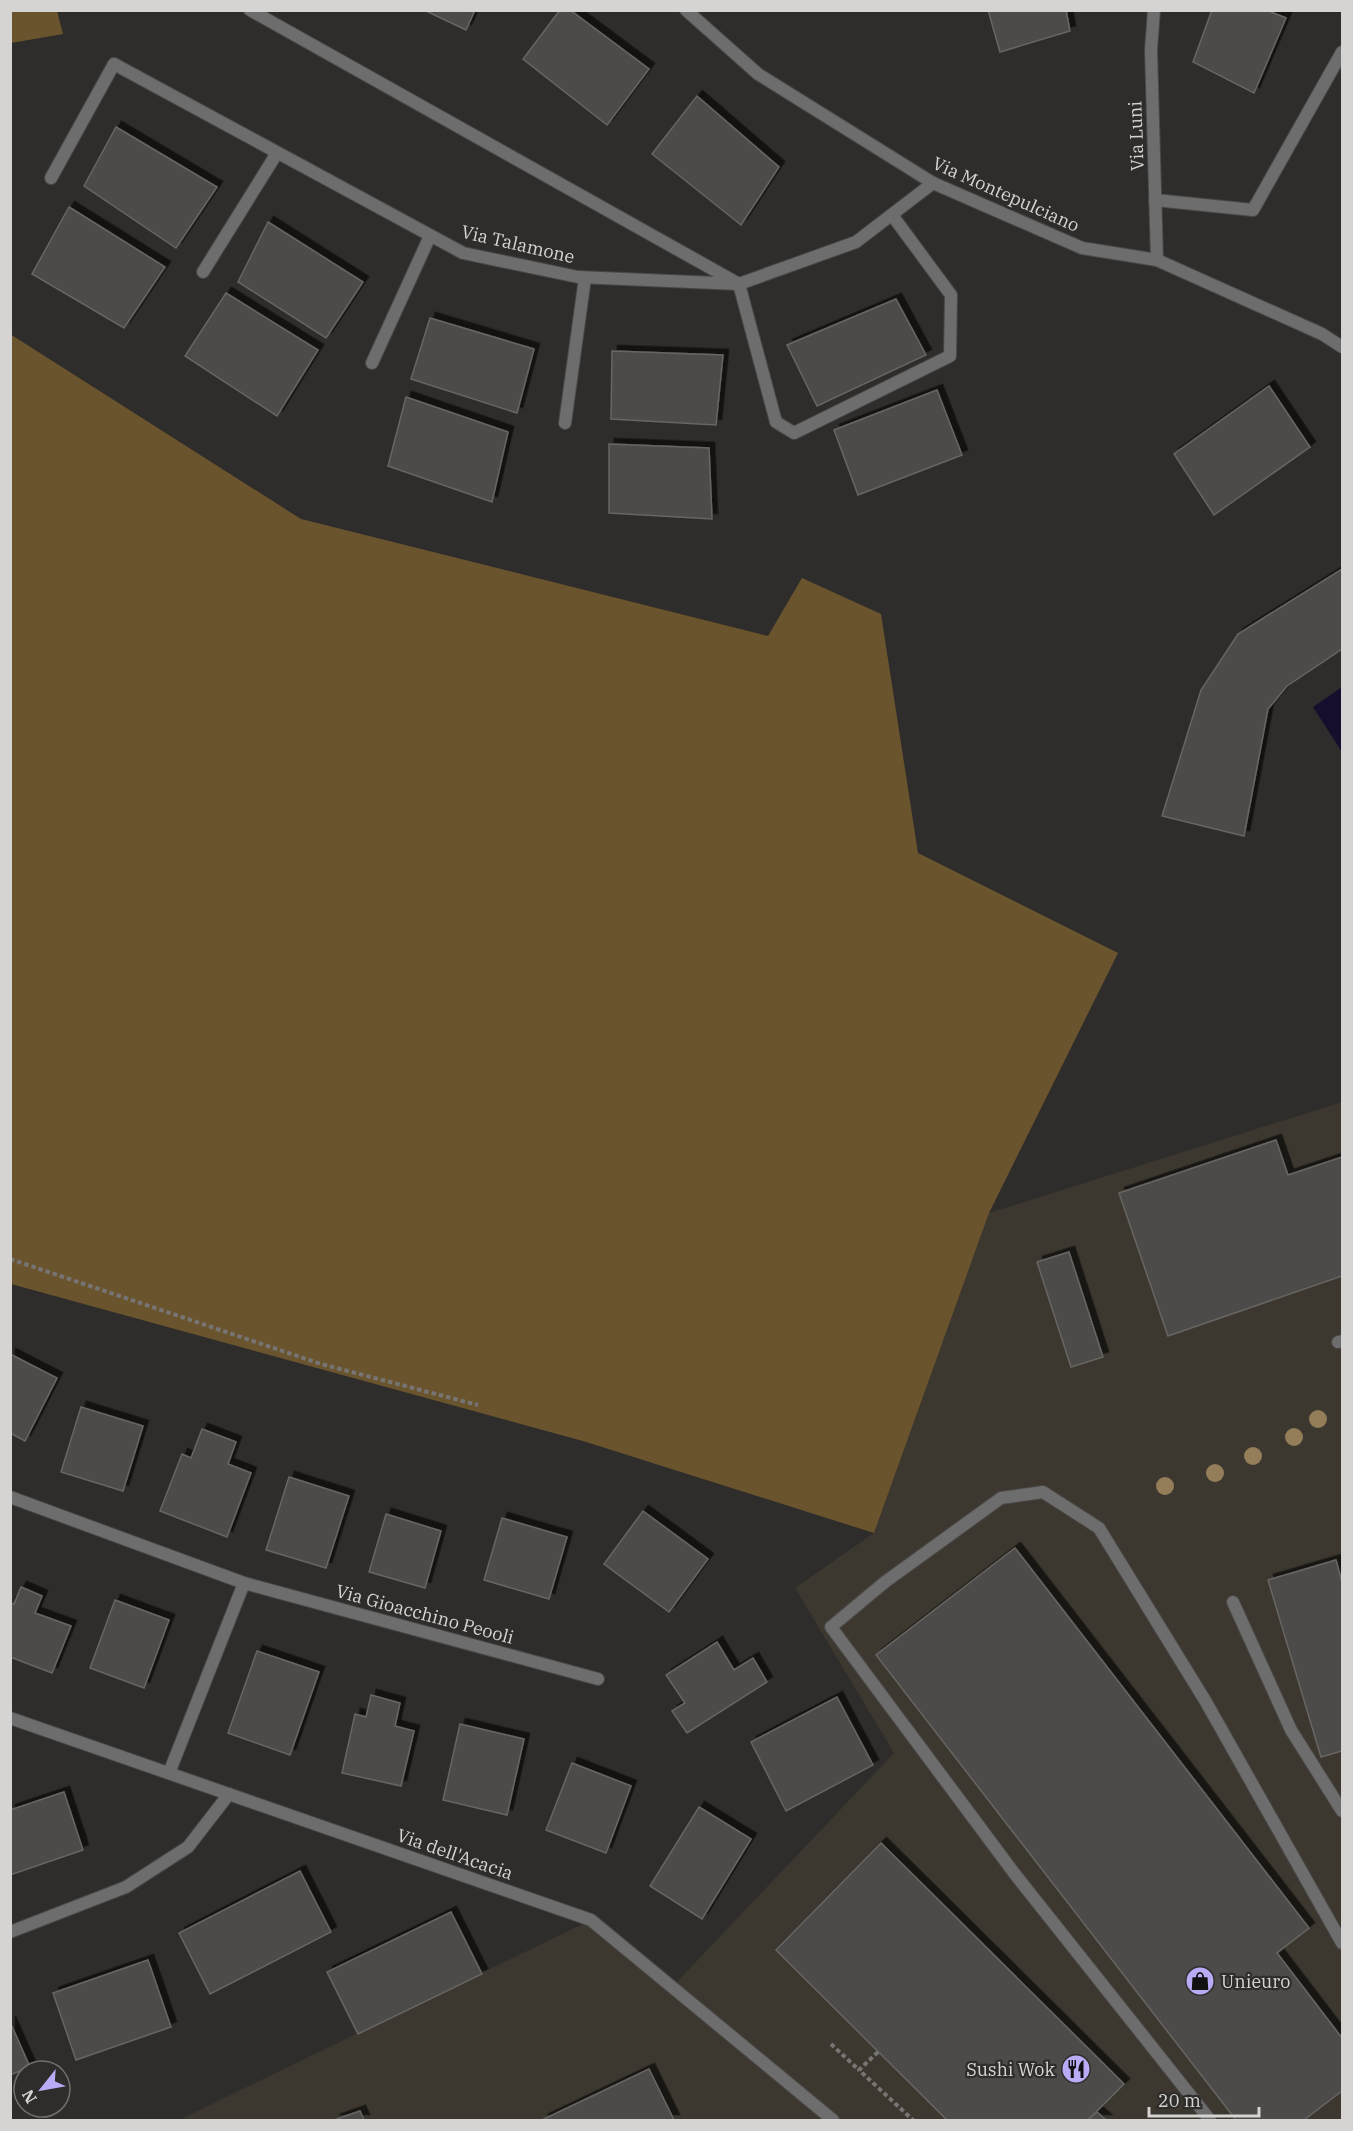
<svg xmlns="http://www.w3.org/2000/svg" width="1353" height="2131" font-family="'IBM Plex Serif',serif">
  <defs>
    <filter id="shadow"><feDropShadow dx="5.5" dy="-5.5" stdDeviation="0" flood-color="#0009"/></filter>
  </defs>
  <rect width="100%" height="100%" fill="#2f2d2b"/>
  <!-- built -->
  <path fill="#3c372f" d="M1342,1102v1018h-1163l412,-200 81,67 222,-234 -99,-165 79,-55 115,-320z"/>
  <!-- green -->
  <g fill="#6a542e">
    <path d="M11,10l46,1 6,23 -52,9z"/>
    <path d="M10,334l291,185 467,117 34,-58 79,36 37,239 200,100 -129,260 -115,320 -291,-92 -572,-157z"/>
  </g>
  <!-- water -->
  <path fill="#170d2d" d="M1342,687v65l-29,-45z"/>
  <!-- building -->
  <g fill="#4d4b48" stroke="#676562" stroke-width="1.5" filter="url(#shadow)">
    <path d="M424,10h51l-9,20z"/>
    <path d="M560,10h10l79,59 -42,56 -84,-66z"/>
    <path d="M988,10h78l4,21 -70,21z"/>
    <path d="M1212,10h54l20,8 -32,75 -61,-31z"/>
    <path d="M697,96l82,71 -38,58 -89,-71z"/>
    <path d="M116,127l101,60 -41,61 -92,-62z"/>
    <path d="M69,207l96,60 -41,61 -92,-54z"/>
    <path d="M268,222l95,60 -37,56 -88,-56z"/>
    <path d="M226,293l92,57 -41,66 -92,-60z"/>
    <path d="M896,299l30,56 -109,51 -30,-61z"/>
    <path d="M430,318l104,31 -17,64 -106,-34z"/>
    <path d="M612,351l111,4 -7,70 -105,-6z"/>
    <path d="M1269,386l41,61 -96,68 -40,-61z"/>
    <path d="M937,390l25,65 -104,40 -24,-65z"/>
    <path d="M406,397l102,35 -16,70 -104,-36z"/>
    <path d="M609,444l100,4 3,71 -103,-6z"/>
    <path d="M1342,569v80l-55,37 -19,23 -24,127 -82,-20 39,-126 37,-56z"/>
    <path d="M1276,1140l12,35 54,-18v119l-174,60 -49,-143z"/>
    <path d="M1069,1252l34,105 -32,10 -34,-105z"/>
    <path d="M10,1354l47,24 -32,63 -15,-8z"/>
    <path d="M81,1407l62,19 -20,65 -62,-19z"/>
    <path d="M202,1429l34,13 -8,22 23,9 -24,64 -67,-26 22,-57 9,4z"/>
    <path d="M289,1477l60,19 -23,72 -60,-18z"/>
    <path d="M643,1511l65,48 -39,53 -65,-48z"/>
    <path d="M386,1514l55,17 -16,57 -56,-16z"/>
    <path d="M502,1518l65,19 -18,62 -65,-19z"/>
    <path d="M1015,1548l294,380 -32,25 65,85v53l-38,29h-68l-360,-465z"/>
    <path d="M1336,1560l6,22v169l-21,6 -53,-177z"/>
    <path d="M21,1587l21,9 -7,17 36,13 -19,47 -42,-16v-54l4,1z"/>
    <path d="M115,1600l54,20 -25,68 -54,-20z"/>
    <path d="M717,1642l17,28 19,-12 14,24 -80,51 -15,-22 13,-8 -19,-28z"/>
    <path d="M257,1651l62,21 -29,83 -62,-22z"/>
    <path d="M371,1695l29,8 -5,23 19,5 -13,55 -59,-13 13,-59 11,3z"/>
    <path d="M837,1697l36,68 -87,46 -35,-69z"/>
    <path d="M460,1724l64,15 -17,76 -64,-15z"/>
    <path d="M572,1763l59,23 -25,67 -60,-23z"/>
    <path d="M64,1792l19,58 -73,25v-65z"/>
    <path d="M699,1807l52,32 -49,80 -52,-33z"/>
    <path d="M881,1843l243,241 -36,36h-141l-171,-170z"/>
    <path d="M300,1871l31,61 -121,62 -31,-61z"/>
    <path d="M451,1912l31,62 -124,60 -31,-62z"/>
    <path d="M148,1960l23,67 -95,33 -23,-67z"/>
    <path d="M10,2022l20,45 -20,8z"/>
    <path d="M649,2069l25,51h-132z"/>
    <path d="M360,2111l4,9h-30z"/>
    <path d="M1097,2112l9,8h-18z"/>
  </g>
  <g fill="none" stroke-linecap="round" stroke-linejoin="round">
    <!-- service casing -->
    <g stroke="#4a4846" stroke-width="14">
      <g id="service">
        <path d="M250,10l489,274 37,138 18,11 156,-77 1,-61 -59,-80"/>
        <path d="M51,178l63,-114"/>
        <path d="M1155,200l98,10 89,-158"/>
        <path d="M203,272l74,-119"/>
        <path d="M372,363l58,-127"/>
        <path d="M565,423l20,-145"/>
        <path d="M1338,1342l4,-1"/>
        <path d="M1233,1602l58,128 51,81"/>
        <path d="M1210,2120l-196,-247 -183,-246 54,-45 116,-84 42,-6 56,36 107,174 136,241"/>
      </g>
    </g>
    <!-- minor casing -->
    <g stroke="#4a4846" stroke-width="14">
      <g id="minor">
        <path d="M686,10l72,64 175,109 149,65 75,12 165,74 20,13"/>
        <path d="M1154,10l-3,40 6,210"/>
        <path d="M114,64l349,189 115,24 161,7 117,-42 77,-59"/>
        <path d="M10,1497l234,86 354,96"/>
        <path d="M169,1773l75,-190"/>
        <path d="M10,1932l116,-45 62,-40 41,-53"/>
      </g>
    </g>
    <!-- tertiary casing -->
    <g stroke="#4a4846" stroke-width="14">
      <path id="tertiary" d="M10,1718l581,202 242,200"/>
    </g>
    <!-- path -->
    <g stroke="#767573" stroke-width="4" stroke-dasharray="4.5 3" stroke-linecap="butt">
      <path d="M10,1259l311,105 157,41"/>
      <path d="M831,2044l28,26"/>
      <path d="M878,2052l-19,18 54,50"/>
    </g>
    <!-- service -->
    <use href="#service" stroke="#6d6d6e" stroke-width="12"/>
    <!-- minor -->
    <use href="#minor" stroke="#6d6d6e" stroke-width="12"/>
    <!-- tertiary -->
    <use href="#tertiary" stroke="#6d6d6e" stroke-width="12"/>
  </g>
  <!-- trees -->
  <g fill="#947e5a">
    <circle cx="1318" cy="1419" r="9"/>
    <circle cx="1294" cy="1437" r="9"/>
    <circle cx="1253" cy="1456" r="9"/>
    <circle cx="1215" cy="1473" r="9"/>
    <circle cx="1165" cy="1486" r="9"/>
  </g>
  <!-- icons -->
  <defs>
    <g id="shop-disc" transform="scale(1.5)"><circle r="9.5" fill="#bbaaf6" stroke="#2f2d2b"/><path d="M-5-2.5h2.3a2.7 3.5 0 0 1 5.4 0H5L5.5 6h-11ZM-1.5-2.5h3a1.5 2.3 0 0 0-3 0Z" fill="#111"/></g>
    <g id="restaurant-disc" transform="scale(1.5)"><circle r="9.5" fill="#bbaaf6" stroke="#2f2d2b"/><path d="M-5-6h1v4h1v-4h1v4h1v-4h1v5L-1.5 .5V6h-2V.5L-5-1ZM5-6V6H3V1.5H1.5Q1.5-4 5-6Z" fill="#111"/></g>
  </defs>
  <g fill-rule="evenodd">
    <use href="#shop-disc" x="1200" y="1981"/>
    <use href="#restaurant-disc" x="1076" y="2069"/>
  </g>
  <g text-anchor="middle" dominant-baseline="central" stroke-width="4.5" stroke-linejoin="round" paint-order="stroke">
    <!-- street labels -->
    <g font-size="18" fill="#d5d4d3" stroke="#2f2d2b">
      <text transform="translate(1136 136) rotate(-92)">Via Luni</text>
      <text transform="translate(1006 194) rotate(24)">Via Montepulciano</text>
      <text transform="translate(518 244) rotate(13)">Via Talamone</text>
      <text transform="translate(425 1614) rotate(15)">Via Gioacchino Peooli</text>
      <text transform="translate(455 1854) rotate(19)">Via dell'Acacia</text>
    </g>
    <!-- poi labels -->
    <g font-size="18" fill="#d5d4d3" stroke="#2f2d2b" text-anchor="start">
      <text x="1221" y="1981">Unieuro</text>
      <text x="1055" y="2069" text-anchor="end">Sushi Wok</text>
    </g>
  </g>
  <!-- border -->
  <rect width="1353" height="2131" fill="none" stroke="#d5d4d3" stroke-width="24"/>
  <!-- north arrow -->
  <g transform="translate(42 2089) rotate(239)"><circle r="28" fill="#2f2d2b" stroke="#71706e" stroke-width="1.5"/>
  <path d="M0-4.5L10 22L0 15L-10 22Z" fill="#bbaaf6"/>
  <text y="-9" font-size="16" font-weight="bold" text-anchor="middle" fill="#d5d4d3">N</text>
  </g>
  <!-- scale -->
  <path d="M1149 2107v9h110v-9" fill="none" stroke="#d5d4d3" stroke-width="3"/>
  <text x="1158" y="2107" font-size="18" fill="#d5d4d3" stroke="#2f2d2b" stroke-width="4.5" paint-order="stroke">20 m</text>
</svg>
